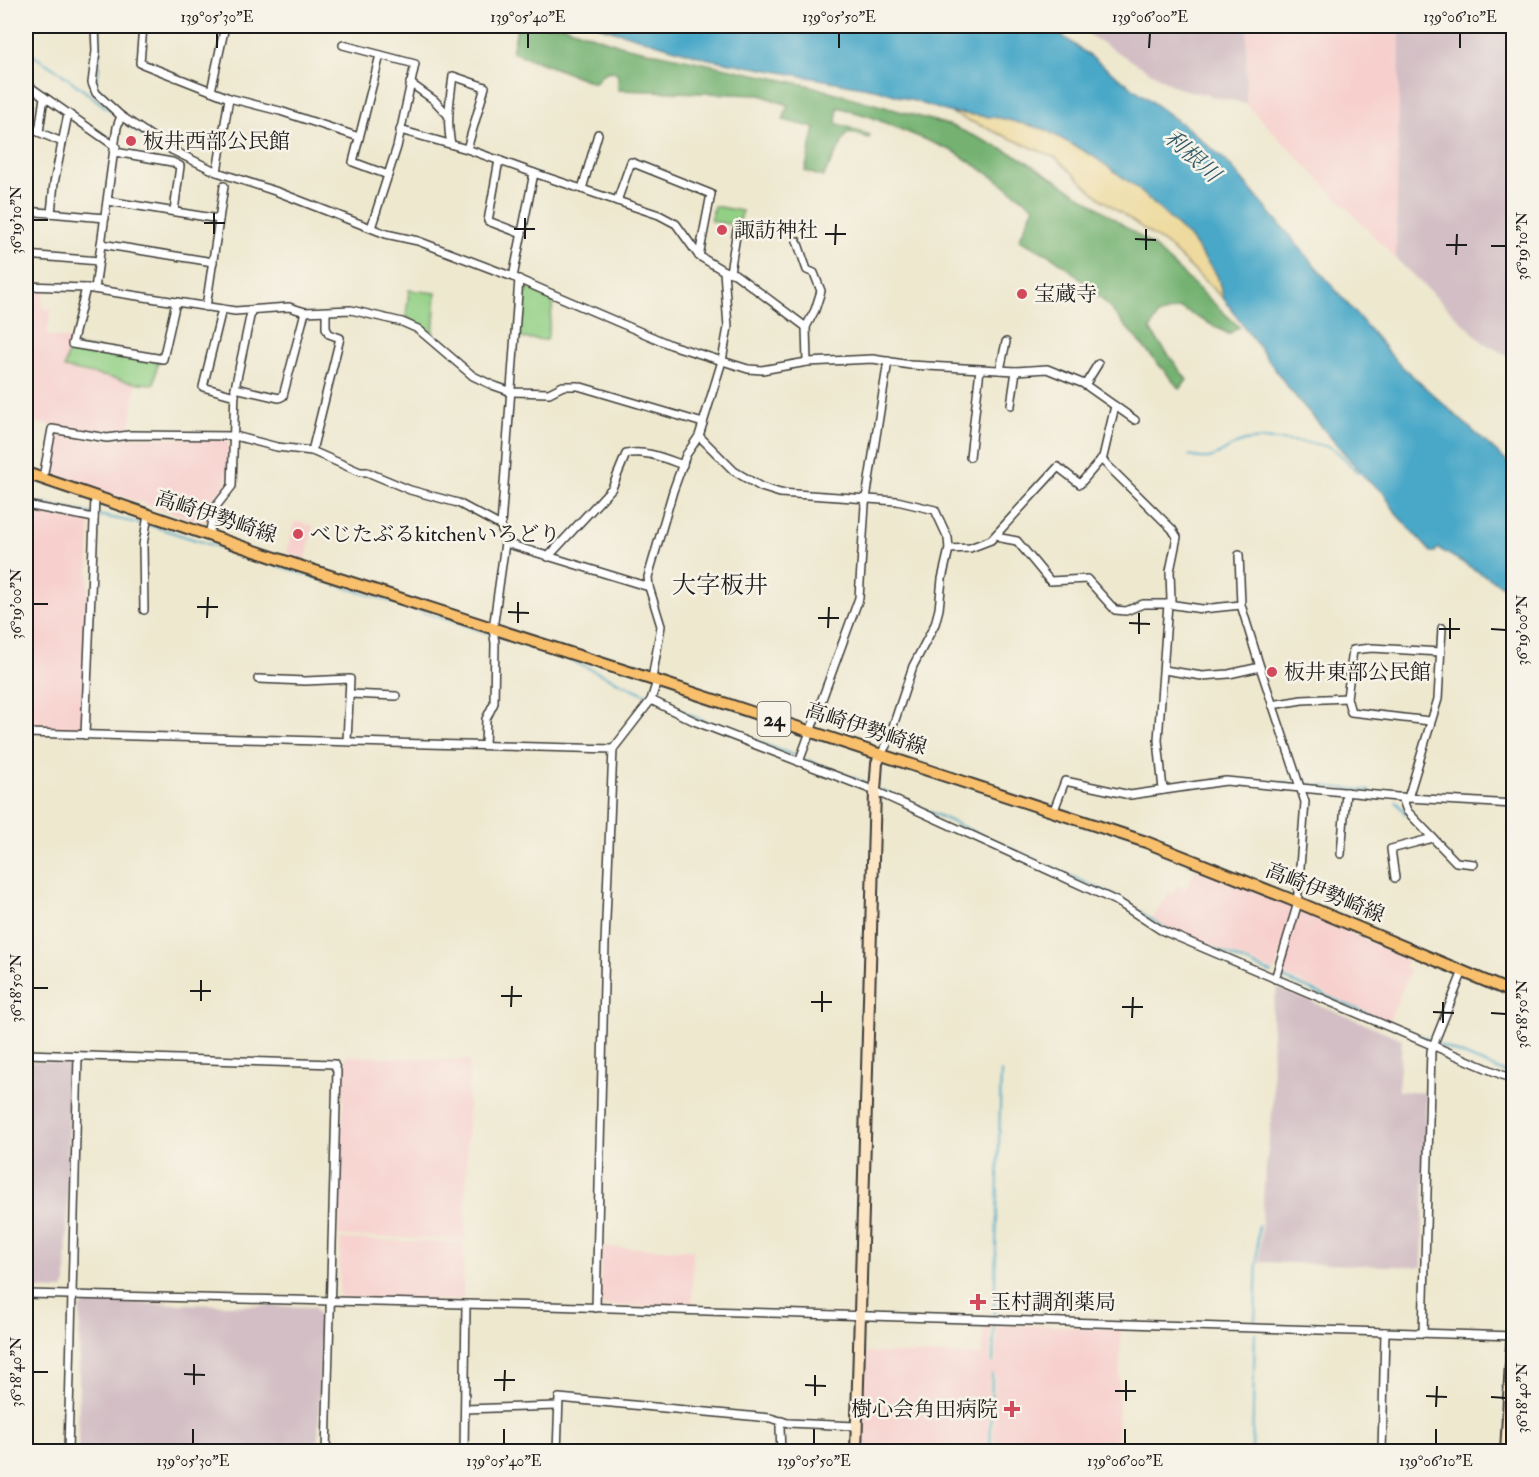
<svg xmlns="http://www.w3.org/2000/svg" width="1539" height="1477" font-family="'IM FELL Double Pica','Noto Serif JP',serif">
  <rect width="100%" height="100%" fill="#f7f3e8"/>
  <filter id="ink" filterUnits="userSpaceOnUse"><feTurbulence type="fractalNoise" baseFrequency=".0167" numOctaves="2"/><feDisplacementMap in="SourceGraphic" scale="12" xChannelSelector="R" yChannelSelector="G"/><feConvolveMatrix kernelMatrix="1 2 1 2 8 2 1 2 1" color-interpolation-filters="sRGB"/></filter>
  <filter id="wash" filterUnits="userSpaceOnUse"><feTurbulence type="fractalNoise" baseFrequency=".008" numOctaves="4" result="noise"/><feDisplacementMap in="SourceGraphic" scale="24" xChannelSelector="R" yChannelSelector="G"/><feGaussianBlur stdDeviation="1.35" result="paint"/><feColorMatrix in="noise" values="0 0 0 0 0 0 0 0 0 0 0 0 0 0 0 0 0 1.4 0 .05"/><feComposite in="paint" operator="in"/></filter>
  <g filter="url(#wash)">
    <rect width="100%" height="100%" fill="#eee8cf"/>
    <!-- built -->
    <g fill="#f7d0ce">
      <path d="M1247,26h153l-4,233 -150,-155z"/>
      <path d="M26,289l18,1 -2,18 10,1 -6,26 25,5 -7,28 72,15 -6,48 -24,4 -9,-1 -71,-13z"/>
      <path d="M59,433l40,8 33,-4 93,2 4,4 -3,45 -17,20 -4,15 -155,-49 5,-39z"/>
      <path d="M26,510l63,13 1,2 -6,206 -58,-1z"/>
      <path d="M295,521l18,5 -7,33 -19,-6z"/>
      <path d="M1196,868l96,39 -17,65 -109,-45 -13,-9 14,-25 5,1 4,-9 9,4z"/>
      <path d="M1301,912l107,46 -4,10 6,3 -21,50 -108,-47 16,-60z"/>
      <path d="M345,1056l124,4 -4,180 -127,-4z"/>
      <path d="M340,1239l124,4 -1,57 -124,-3z"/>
      <path d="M601,1247l92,3 -1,57 -89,-1 -3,-4z"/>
      <path d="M983,1323h8l-1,41h6l1,-40 121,4 3,2 -4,121h-124l2,-77h-5l-3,77 -126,1 2,-99 119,2z"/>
    </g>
    <!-- industrial -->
    <g fill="#d2bec4">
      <path d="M1086,26h161l-1,78 -69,-16 -88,-53z"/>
      <path d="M1400,26h113v333l-29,-16 -88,-84z"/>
      <path d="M1278,988l124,51 -4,52 28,2 -4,174 -163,-5 5,-76 9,-83 -1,-93z"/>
      <path d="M26,1061l41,1 3,5 -4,217 -4,6 -36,-1z"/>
      <path d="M88,1302l226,5 7,12 -3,132h-240l2,-143z"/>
    </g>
    <!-- green -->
    <g fill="#92d085" stroke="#577650" stroke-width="1.5">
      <path d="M714,206l28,5 -3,15 -28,-5z"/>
      <path d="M525,287l29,10 -7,43 -29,-2 3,-50z"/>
      <path d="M409,290l27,3 -3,43 -27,-19z"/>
      <path d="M70,345l88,15 -4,24 -18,-1 -72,-15z"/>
    </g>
    <!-- forest -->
    <path fill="#75b272" stroke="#486747" stroke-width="1.5" d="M511,26h53l59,20 184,39 145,41 66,30 71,45 63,44 87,82 -10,7 -49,-26 -22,7 -8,15 37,50 -7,9 -78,-90 -33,-30 -18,-13 -32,-16 15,-33 -39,-29 -40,-26 -84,-35 -33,-10 -2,16 34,12 -1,3 -21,-6 -25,45 -18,-6 10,-43 -32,-8 5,-15 -28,-10 -142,-5v-14l-3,-4c-10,-3 -14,4 -20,11l-83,-31 5,-24z"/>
    <!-- sand -->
    <path fill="#eeda9e" stroke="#857b5d" stroke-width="1.5" d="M949,112l51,6 44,11 49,27 43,31 53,50 28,38 7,24 -55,-52 -69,-49 -44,-40z"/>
    <!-- water -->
    <path fill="#49a8c8" stroke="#326272" stroke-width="1.5" d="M598,26h444l22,11 126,93 37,32 170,200 116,105v125l-75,-44 -3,4h-4l-33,-36 -15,-24 -15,-11 -78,-91 -66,-91 -7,-24 -28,-38 -53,-50 -43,-31 -49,-27 -44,-11 -51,-6 -70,-22 -170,-31z"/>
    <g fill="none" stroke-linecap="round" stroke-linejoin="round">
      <!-- stream -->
      <g stroke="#49a8c8" stroke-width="2">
        <path d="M26,51l32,20 53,40"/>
        <path d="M95,84l4,-14v-44"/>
        <path d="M130,126l23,18 52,26"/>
        <path d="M284,198l66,26"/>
        <path d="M1189,456c31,8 30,-8 56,-15 13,-4 76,1 88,8 10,6 16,15 23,23l6,1"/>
        <path d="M26,501l117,23"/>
        <path d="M149,525l415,132 83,38"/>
        <path d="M668,704l33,16 94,36"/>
        <path d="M807,760l61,24"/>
        <path d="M1282,782l12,1"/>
        <path d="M1303,784l68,7"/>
        <path d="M882,790l156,71"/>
        <path d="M1396,802l10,12"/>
        <path d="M1049,866l70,32 46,30 106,45"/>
        <path d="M1283,978l145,61"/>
        <path d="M1439,1045l75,31"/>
        <path d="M994,1318l7,-246"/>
        <path d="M1255,1324l3,-98"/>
        <path d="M993,1363l1,-39"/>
        <path d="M990,1452l2,-78"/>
        <path d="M1252,1452l3,-119"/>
      </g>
    </g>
  </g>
  <g filter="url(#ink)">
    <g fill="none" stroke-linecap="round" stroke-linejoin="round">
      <!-- street casing -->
      <g stroke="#3c3b37" stroke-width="10">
        <g id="street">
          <path d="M95,26l1,25 -4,32 4,10 25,23 51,34 45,22 61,20 108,42 32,7 95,36 158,68 77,24 14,1 45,-8 66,-3 37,6 106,6 31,-2 37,15 51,36"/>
          <path d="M143,26l-3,37 89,35 -12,74"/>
          <path d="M343,45l72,19 -18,83 -26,81"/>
          <path d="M380,55l-27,107 35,13"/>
          <path d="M410,83l24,17 14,15"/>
          <path d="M26,84l90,63"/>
          <path d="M211,91l14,-65"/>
          <path d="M229,98l51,13 79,26"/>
          <path d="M31,129l31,13"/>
          <path d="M400,130l67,19 67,24"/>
          <path d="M39,132l5,-35"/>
          <path d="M451,144c-5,-23 -1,-45 2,-68l32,11 -18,62"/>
          <path d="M115,152l57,10 8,4 -6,45"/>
          <path d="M499,160l-11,61 34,13"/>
          <path d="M582,189l16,-55"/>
          <path d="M108,201l111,18"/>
          <path d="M617,201l14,-39 80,32 -12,62"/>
          <path d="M26,211l79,7"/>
          <path d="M51,213l3,-30 14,-69"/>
          <path d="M797,241l10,29 7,3 7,18 -6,19 -9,17 1,35"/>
          <path d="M101,244l112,18"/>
          <path d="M26,255l73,6"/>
          <path d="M724,271l11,3 71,53"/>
          <path d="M730,272l7,-42"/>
          <path d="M513,277l21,-104 125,42 17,9 23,32 25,15 4,56 -6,34 -23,75 -13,19 -13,36 -25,86 1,10 12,39 -9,53"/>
          <path d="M26,286l60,2 149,23 54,-4 16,5 46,-2 51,12 16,7 55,47 19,9 20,7 37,1 14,-7h15l125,37"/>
          <path d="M86,288l-14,56 91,15 13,-57"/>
          <path d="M95,289l22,-162 4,-11"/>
          <path d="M206,307l18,-121"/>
          <path d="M222,309l-19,78 32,9"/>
          <path d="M1000,370l6,-28"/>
          <path d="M1085,385l13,-21"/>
          <path d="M235,388l44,10 4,-2 22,-84"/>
          <path d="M1011,405l5,-34"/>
          <path d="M699,436l35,35 27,16 19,6 117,8 38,9 13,28 1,11 -7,30 -3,30 -4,15 -22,42 -26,78 -6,10"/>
          <path d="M312,451l28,-113 -11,-4 -3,-6v-16"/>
          <path d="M970,457l10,-88"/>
          <path d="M1101,459l71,70 5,8 -7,34 1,30 -3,3 -10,136 5,50"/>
          <path d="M43,478l9,-49 55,9 22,-3 106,1 42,11 35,4 48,21h7l43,18 48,13 43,23"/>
          <path d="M26,505l68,13"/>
          <path d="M998,533l3,5 16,3 33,40 37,-2 28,31 11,1 17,-7h25l34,5 39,-4"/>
          <path d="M209,536l5,-27 18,-23 3,-98 16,-76"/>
          <path d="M505,543l144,44"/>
          <path d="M949,549l21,-1 21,-8 67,-73 22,17 23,-27 12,-51"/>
          <path d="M1239,555l2,50 19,62 45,135 -8,104 -22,73"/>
          <path d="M548,557l64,-69 14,-34c18,-5 40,5 57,11"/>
          <path d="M144,610l-1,-65 5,-30"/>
          <path d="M1164,670l38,6 27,-2 31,-7"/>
          <path d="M258,679l47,2 45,-2 -3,62"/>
          <path d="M350,694l46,2"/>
          <path d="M651,700l43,21 181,70 243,111 43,28 353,150"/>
          <path d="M1272,705l30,-5 45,-2"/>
          <path d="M1430,721l-79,-9 -4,-14 6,-48 19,-2 68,4"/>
          <path d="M26,733l587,16"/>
          <path d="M85,735l10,-237"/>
          <path d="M485,745l1,-26 8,-16 1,-60 -2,-14 12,-86 -4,-17 18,-247"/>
          <path d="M799,762l60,-164 6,-93 23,-144"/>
          <path d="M1402,797l5,14 49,51 18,2"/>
          <path d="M1408,798l30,-99 4,-71"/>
          <path d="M1054,810l11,-29 65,14 96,-14 182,17 106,6"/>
          <path d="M1341,854l5,-62"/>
          <path d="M1395,878l-4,-29 42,-11"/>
          <path d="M26,1054l308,10 3,7 -11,381"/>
          <path d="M26,1294l522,12 966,30"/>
          <path d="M596,1308l9,-365 8,-194 38,-49 6,-19"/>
          <path d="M1423,1333l8,-282 32,-80"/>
          <path d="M465,1409l93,-3"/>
          <path d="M68,1452l10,-396"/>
          <path d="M464,1452l2,-147"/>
          <path d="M557,1452l2,-54 211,20 18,5 68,3"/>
          <path d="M781,1452l-1,-24 2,-7"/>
          <path d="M1382,1452l3,-120"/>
        </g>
      </g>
      <!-- secondary casing -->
      <g stroke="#3c3b37" stroke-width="14">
        <g id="secondary">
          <path d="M856,1452l19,-661 2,-28 4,-9"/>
          <path d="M1506,1452l8,-144"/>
        </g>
      </g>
      <!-- primary casing -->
      <g stroke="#3c3b37" stroke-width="14">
        <path id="primary" d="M26,473l267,91 370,119 483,159 151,60 217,91"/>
      </g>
      <!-- street -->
      <use href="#street" stroke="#fff" stroke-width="7"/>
      <!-- secondary -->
      <use href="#secondary" stroke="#fce5c4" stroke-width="10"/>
      <!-- primary -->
      <use href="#primary" stroke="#f8bf6c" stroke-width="10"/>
    </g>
  </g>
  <!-- ticks -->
  <path fill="none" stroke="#1c1c1c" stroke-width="2" d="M217,48v-15M528,48v-15M839,48v-15M1149,48l1,-15M1460,48v-15M33,220h15M204,223h21M514,229h21M214,234v-21M825,234h21M525,239v-21M1135,239l21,1M835,245l1,-21M1446,245h21M1491,246h15M1146,250v-21M1456,255l1,-21M33,604h15M197,607h21M508,612l21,1M207,618l1,-21M818,618h21M518,623v-21M1129,623l21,1M828,628l1,-21M1439,629h21M1491,629l15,1M1139,634v-21M1450,639v-21M33,988h15M190,991h21M501,996h21M201,1001v-21M811,1002h21M511,1007l1,-21M1122,1007h21M822,1012v-21M1433,1012l21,1M1491,1013l15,1M1132,1018l1,-21M1443,1023v-21M33,1372h15M184,1374l21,1M494,1380h21M194,1385v-21M805,1385l21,1M504,1391l1,-21M1115,1391h21M815,1396v-21M1426,1396l21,1M1491,1397l15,1M1126,1401v-21M1436,1407l1,-21M193,1444v-15M504,1444v-15M814,1444v-15M1125,1444v-15M1436,1444v-15"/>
  <!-- markers -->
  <g fill="#d1495b" stroke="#f7f3e8" stroke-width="2">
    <circle cx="131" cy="141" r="6"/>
    <circle cx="722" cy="230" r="6"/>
    <circle cx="1022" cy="294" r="6"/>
    <circle cx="298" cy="534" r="6"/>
    <circle cx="1272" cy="672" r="6"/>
    <path d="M975 1293h6v6h6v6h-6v6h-6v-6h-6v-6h6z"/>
    <path d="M1009 1400h6v6h6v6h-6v6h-6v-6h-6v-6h6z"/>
  </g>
  <g text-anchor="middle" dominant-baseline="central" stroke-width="5" stroke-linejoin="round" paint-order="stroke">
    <!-- shield labels -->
    <rect fill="#f7f3e8" stroke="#5e5c59" stroke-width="1.5" x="757.5" y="702" width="33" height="34" rx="4.5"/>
    <g font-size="20" font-weight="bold" fill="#1c1c1c">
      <text x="774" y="719">24</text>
    </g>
    <!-- poi labels -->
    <g font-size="21" fill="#1c1c1c" stroke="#f7f3e8" text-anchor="start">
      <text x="143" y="141">板井西部公民館</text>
      <text x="734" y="230">諏訪神社</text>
      <text x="1034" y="294">宝蔵寺</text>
      <text x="310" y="534">べじたぶるkitchenいろどり</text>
      <text x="1284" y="672">板井東部公民館</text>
      <text x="990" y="1302">玉村調剤薬局</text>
      <text x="998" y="1409" text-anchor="end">樹心会角田病院</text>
    </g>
    <!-- street labels -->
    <g font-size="21" fill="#1c1c1c" stroke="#f7f3e8">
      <text transform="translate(216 517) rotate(18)">高崎伊勢崎線</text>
      <text transform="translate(866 729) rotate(18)">高崎伊勢崎線</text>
      <text transform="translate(1325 893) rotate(22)">高崎伊勢崎線</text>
    </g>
    <!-- water labels -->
    <g font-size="22" font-style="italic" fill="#305b69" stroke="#f7f3e8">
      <text transform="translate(1192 156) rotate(42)">利根川</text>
    </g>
    <!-- quarter labels -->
    <g font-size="24" fill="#1c1c1c" stroke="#f7f3e8">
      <text x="720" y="585">大字板井</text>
    </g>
  </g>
  <!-- margin -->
  <rect width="1539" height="1477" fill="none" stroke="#f7f3e8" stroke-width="66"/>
  <rect x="33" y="33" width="1473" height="1411" fill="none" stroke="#1c1c1c" stroke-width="2"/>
  <g font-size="15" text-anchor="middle" fill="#1c1c1c">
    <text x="217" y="22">139°05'30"E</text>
    <text x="528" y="22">139°05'40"E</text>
    <text x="839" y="22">139°05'50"E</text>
    <text x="1150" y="22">139°06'00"E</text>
    <text x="1460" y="22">139°06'10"E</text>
    <text transform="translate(16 220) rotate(-90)" y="5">36°19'10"N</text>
    <text transform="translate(1522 246) rotate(-90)" y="5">36°19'10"N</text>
    <text transform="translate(16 604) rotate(-90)" y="5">36°19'00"N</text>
    <text transform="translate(1522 630) rotate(-90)" y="5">36°19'00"N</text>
    <text transform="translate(16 988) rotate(-90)" y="5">36°18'50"N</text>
    <text transform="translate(1522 1014) rotate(-90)" y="5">36°18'50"N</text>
    <text transform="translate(16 1372) rotate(-90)" y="5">36°18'40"N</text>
    <text transform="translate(1522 1398) rotate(-90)" y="5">36°18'40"N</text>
    <text x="193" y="1466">139°05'30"E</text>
    <text x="504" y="1466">139°05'40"E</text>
    <text x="814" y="1466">139°05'50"E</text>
    <text x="1125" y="1466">139°06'00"E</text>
    <text x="1436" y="1466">139°06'10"E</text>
  </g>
</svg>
